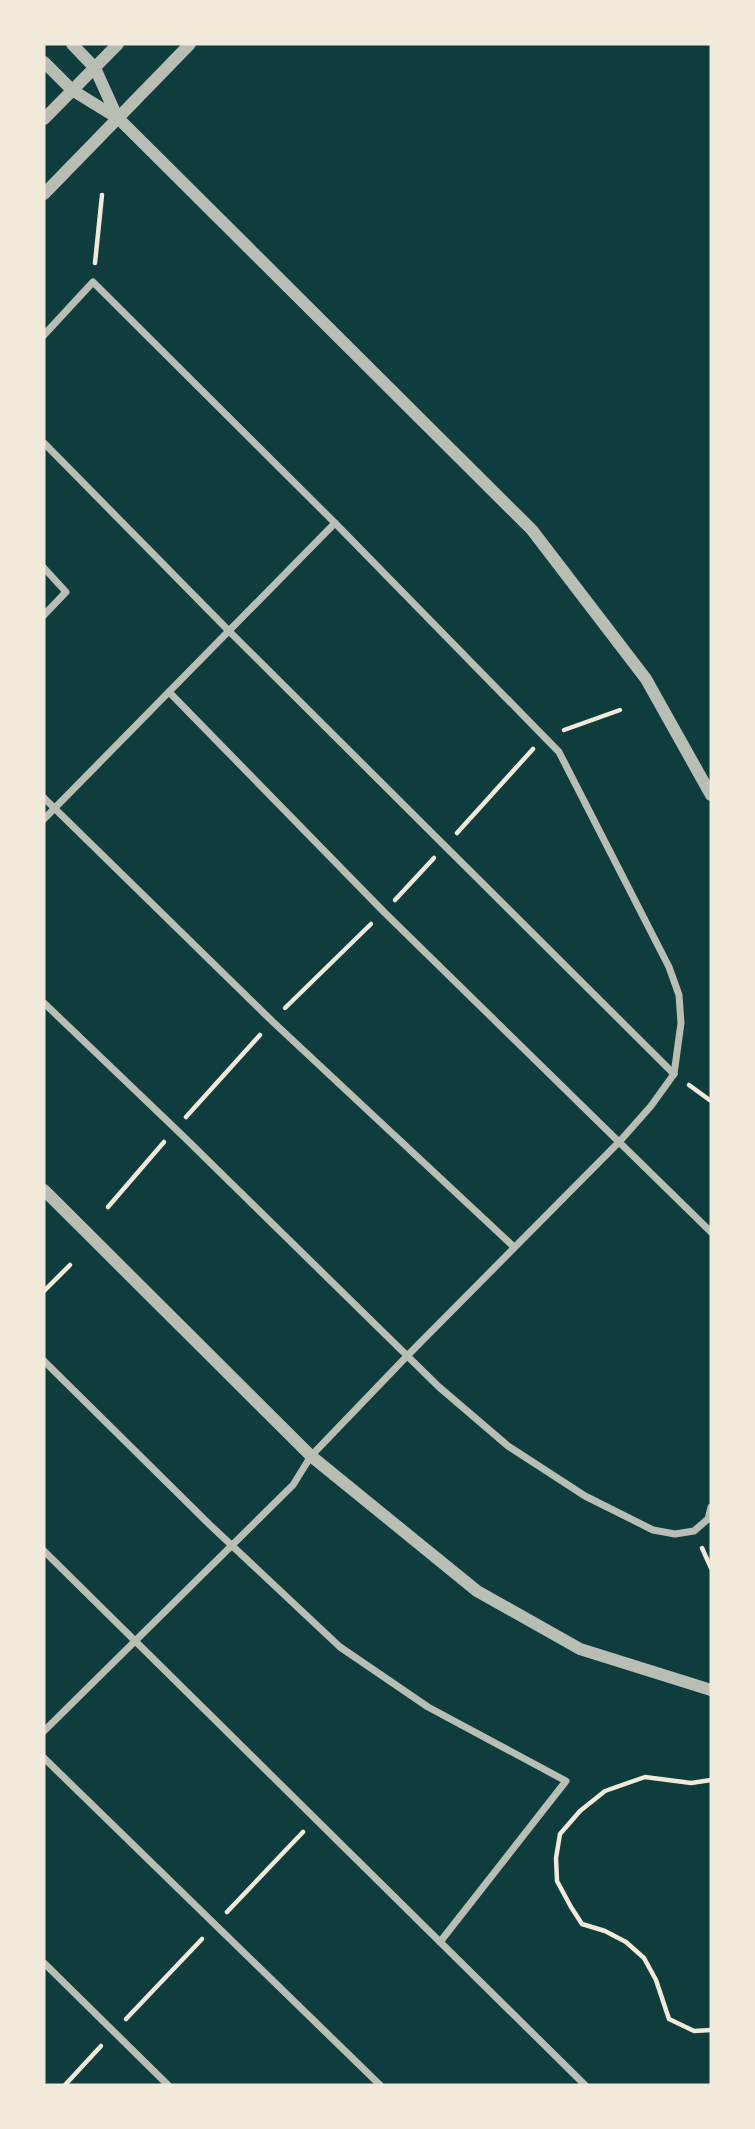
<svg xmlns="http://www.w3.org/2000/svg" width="755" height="2129" font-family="Jost,sans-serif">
  <rect width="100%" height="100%" fill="#0f3d3e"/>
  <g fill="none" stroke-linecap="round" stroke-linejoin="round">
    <!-- path -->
    <g stroke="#f1e9da" stroke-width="4.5">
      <path d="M95,263l7,-68"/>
      <path d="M564,730l56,-20"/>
      <path d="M457,833l76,-84"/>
      <path d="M395,900l39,-42"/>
      <path d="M285,1008l86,-84"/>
      <path d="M689,1085l22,16"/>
      <path d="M186,1117l74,-82"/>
      <path d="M108,1207l56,-65"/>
      <path d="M44,1291l26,-26"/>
      <path d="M702,1548l9,20"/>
      <path d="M711,1780l-20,3 -46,-6 -40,14 -25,20 -20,23 -4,24 1,23 14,26 11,17 23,7 21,11 18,16 12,22 13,39 25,12 17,-1"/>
      <path d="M227,1912l76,-80"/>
      <path d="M126,2019l76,-80"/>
      <path d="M65,2085l36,-39"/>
    </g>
    <!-- minor -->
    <g stroke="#b8beb3" stroke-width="7">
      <path d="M44,335l49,-53 242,241 224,229 110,215 10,28 2,28 -7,51 -23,32 -31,35 -212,214 -97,101 -18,29 -249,246"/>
      <path d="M44,443l185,188 445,443"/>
      <path d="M44,568l22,24 -22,23"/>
      <path d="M169,692l215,220 327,320"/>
      <path d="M44,798l228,223 242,226"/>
      <path d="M44,819l291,-296"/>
      <path d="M44,1003l139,133 256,251 69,59 77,50 68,34 22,4 19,-3 14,-12 3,-12"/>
      <path d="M44,1361l166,164 130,122 88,60 138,74 -126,161"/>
      <path d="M44,1551l541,534"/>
      <path d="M44,1758l336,327"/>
      <path d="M44,1963l124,122"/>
    </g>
    <!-- tertiary -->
    <g stroke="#b8beb3" stroke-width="12">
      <path d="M72,44l23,24 23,51"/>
      <path d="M44,62l28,28 47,29 413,411 114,149 65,116"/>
      <path d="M44,119l74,-75"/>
      <path d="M44,194l146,-150"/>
      <path d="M44,1190l267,266 166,135 103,58 131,41"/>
    </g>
  </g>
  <!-- border -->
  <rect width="755" height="2129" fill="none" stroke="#f1e9da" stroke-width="91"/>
</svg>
